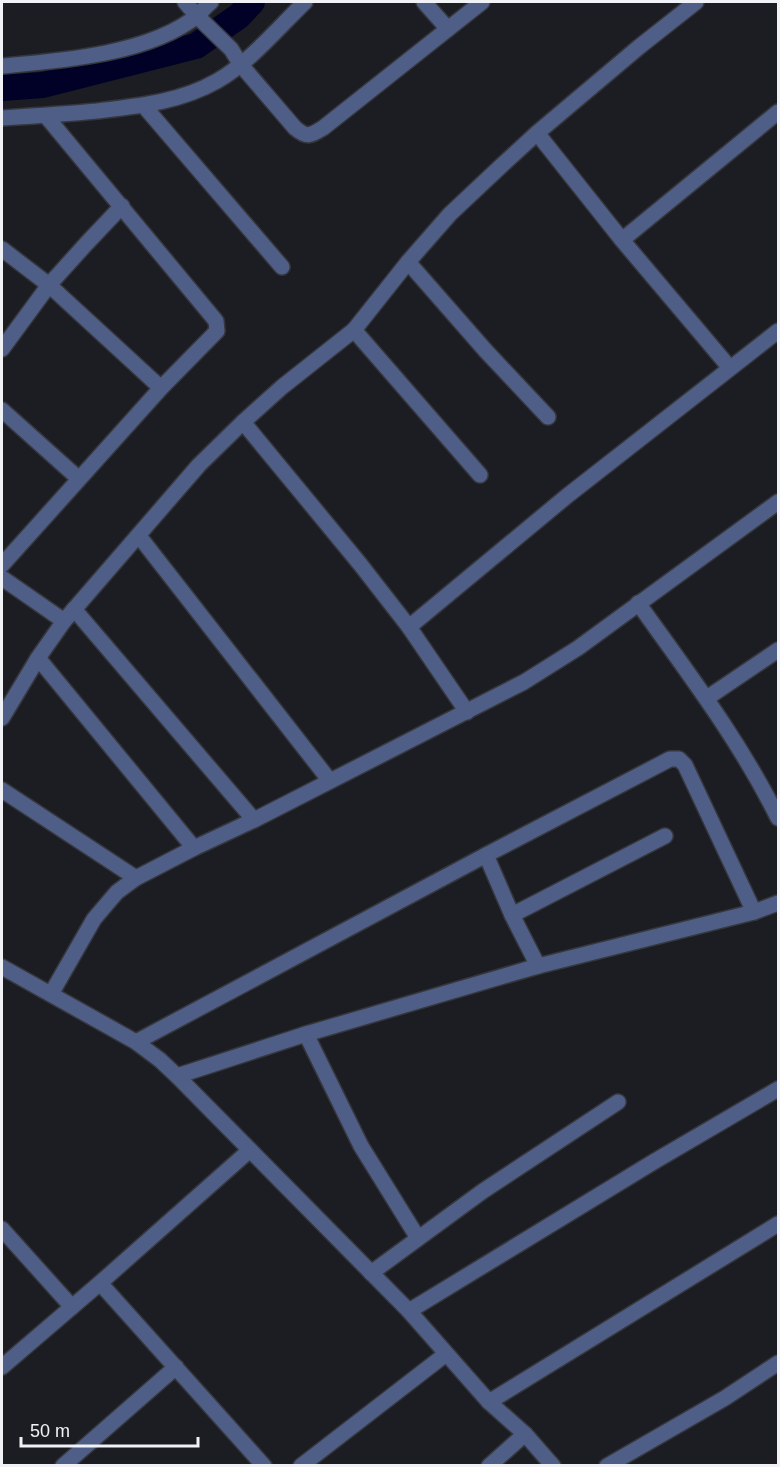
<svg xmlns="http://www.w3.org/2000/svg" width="780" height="1467" font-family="Arial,sans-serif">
  <rect width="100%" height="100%" fill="#1b1d23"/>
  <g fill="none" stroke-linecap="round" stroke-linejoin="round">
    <!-- canal -->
    <path stroke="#010027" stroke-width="26" d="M2,88l41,-3 153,-39 43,-30 13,-14"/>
    <!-- street casing -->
    <g stroke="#35373c" stroke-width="18">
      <g id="street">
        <path d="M185,2l12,14 34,33 10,16 54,63c12,10 15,8 28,0l159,-126"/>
        <path d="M424,2l24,27"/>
        <path d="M2,66c58,-5 149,-12 196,-51 4,-4 8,-9 13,-13"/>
        <path d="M144,106l138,161"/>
        <path d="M2,118c32,-2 63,-4 95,-7 42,-5 83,-9 120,-30 32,-18 61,-53 88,-79"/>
        <path d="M537,133l85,107 108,128"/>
        <path d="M622,240l156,-128"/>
        <path d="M2,249l47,36 112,103"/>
        <path d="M408,262l77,88 63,67"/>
        <path d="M354,330l126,145"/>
        <path d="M2,349l47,-64 37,-41 36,-38"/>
        <path d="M2,410l76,68"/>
        <path d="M243,422l117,142 49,63 58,85"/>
        <path d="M139,536l191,245"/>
        <path d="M2,565l159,-177 56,-57 -1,-10 -170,-205"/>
        <path d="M2,578l62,43"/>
        <path d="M638,603c50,70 102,138 140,215"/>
        <path d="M74,609l180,211"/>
        <path d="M409,627l158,-131 211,-165"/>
        <path d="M38,658l156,190"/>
        <path d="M707,698l71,-48"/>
        <path d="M2,718l36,-60 26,-37 135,-156 44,-43 39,-35 72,-57 54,-68 42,-48 50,-47 37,-34 102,-86 57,-45"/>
        <path d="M2,790l134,88"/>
        <path d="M486,855l26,60 26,51"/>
        <path d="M512,915l153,-79"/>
        <path d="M2,967l134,75 24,18 17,16 232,235 80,91 36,32 28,32"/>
        <path d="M51,994l43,-75 23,-27 19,-14 58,-30 60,-28 270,-138 54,-34 200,-146"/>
        <path d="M306,1034l55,112 57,92"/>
        <path d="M136,1042l350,-187 184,-96h9l6,6 69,147"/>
        <path d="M177,1076l129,-42 232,-68 216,-54 24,-9"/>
        <path d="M2,1229l70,78"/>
        <path d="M371,1273l112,-82 135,-89"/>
        <path d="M100,1283l164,183"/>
        <path d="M409,1311l246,-150 123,-72"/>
        <path d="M2,1367l98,-84 150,-133"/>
        <path d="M489,1402l289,-178"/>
        <path d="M63,1466l113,-99"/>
        <path d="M301,1466l145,-112"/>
        <path d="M489,1466l36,-32"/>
        <path d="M607,1466l118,-68 53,-35"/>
      </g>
    </g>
    <!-- street -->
    <use href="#street" stroke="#4f5e86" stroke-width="15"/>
  </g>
  <!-- border -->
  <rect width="780" height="1467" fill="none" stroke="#f1f2f6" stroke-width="6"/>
  <!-- scale -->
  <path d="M21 1437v9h177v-9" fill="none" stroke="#f1f2f6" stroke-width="3"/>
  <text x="30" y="1437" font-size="18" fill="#f1f2f6" stroke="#1b1d23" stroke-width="4.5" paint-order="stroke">50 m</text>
</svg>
